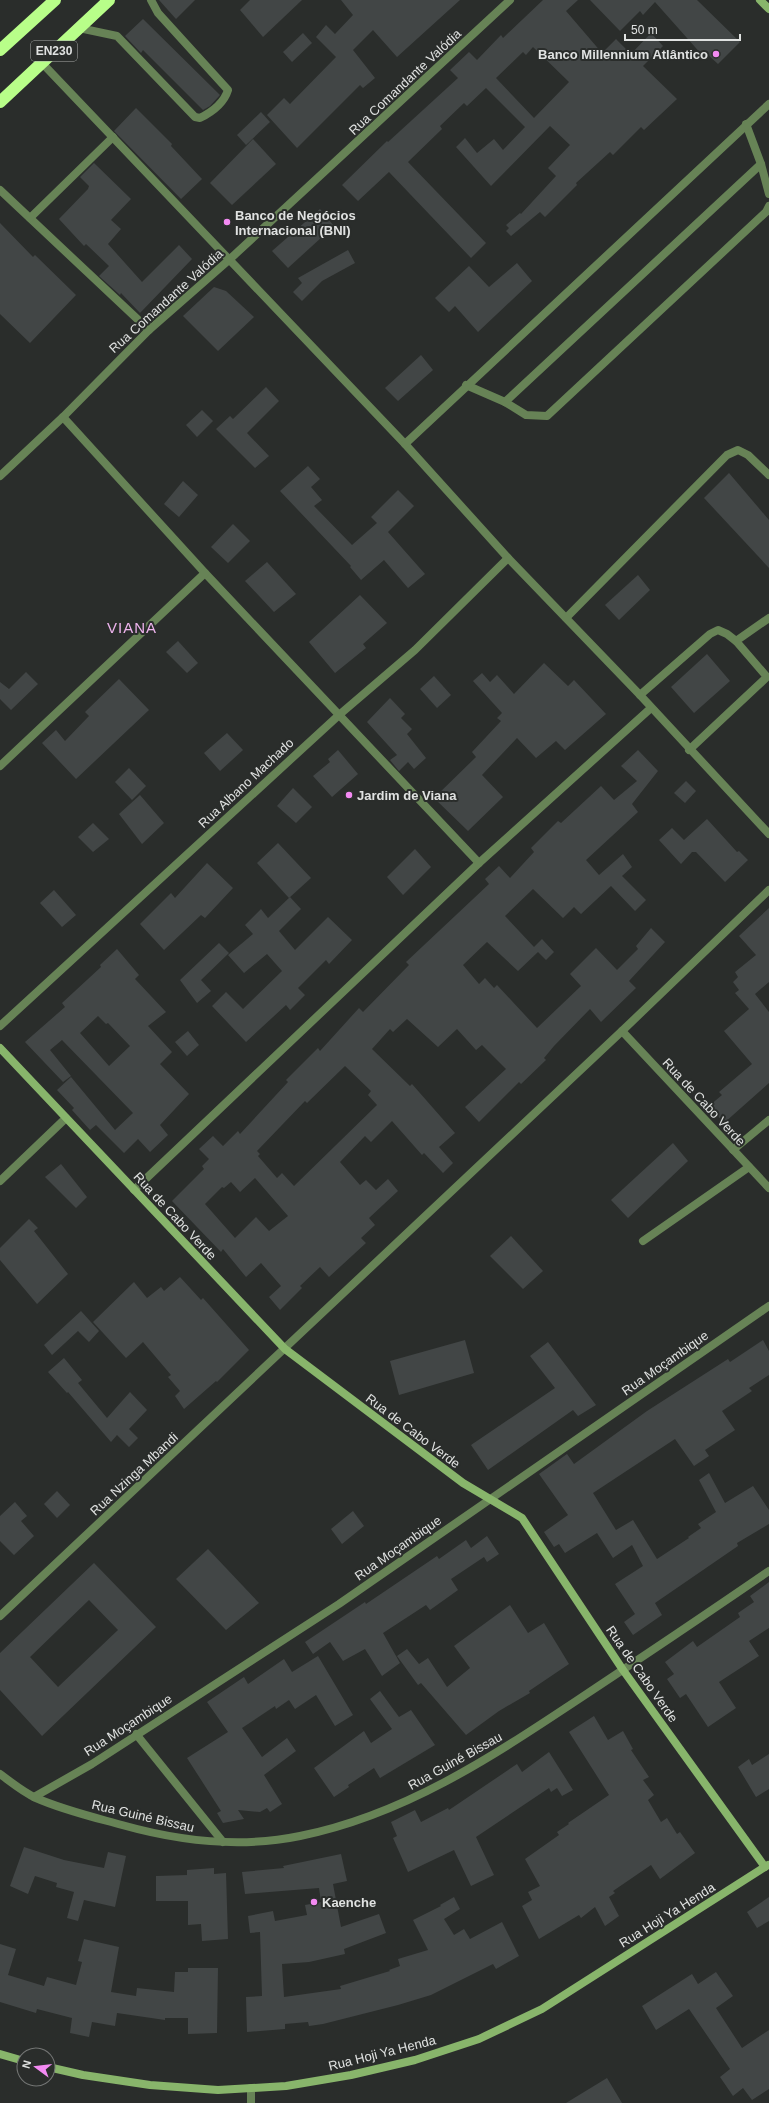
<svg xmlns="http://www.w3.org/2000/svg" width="769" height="2103" font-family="Arial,sans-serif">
  <rect width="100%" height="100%" fill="#2a2d2b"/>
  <!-- building -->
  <g fill="#424646" fill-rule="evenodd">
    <path d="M159,0h36l-19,19z"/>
    <path d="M250,0h52l-39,37 -23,-27z"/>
    <path d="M341,0h119l-63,57 -24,-27 -20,20 22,28 -12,10 -3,-3 -63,63 -30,-33 17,-17 6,6 46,-47 -20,-20 10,-12 9,9 18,-19z"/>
    <path d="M543,0h35l-12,11 36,42 14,-14 15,15 20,-21 12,13 -20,20 34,33 -33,31 -3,-3 -28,28 -3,-3 -34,31 1,2 -32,32 -5,-5 -29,24 -5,-5 3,-3 -3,-3 14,-12 1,1 35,-38 -8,-8 22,-23 -20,-19 -59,60 -35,-39 9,-9 12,15 17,-14 9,11 22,-23 -39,-39 -19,18 -3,-3 -24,23 2,3 -34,33 78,81 -15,15 -82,-86 -31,29 -16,-16 45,-44 1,1 70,-64 -8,-8 19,-18 8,8 24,-25 2,3zM533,47l36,35 -35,36 -38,-40 27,-26 3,3z"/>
    <path d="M590,0h107l43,42 -22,22 -12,-11 -3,3 -48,-54 -12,13 -3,-4 -20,20z"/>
    <path d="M143,19l77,76 -10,11 -7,4 -60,-60 -2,3 -16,-17z"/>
    <path d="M303,33l9,10 -20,19 -9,-10z"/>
    <path d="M136,108l36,36 -1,2 31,33 -21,20 -67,-68z"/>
    <path d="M261,112l9,10 -24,23 -9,-10z"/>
    <path d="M253,139l23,25 -44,41 -22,-22z"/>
    <path d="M94,163l37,36 -20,21 10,9 -13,15 34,38 37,-37 13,14 -52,54 -19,-20 -1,2 -21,-19 10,-10 -23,-22 -2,2 -25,-27 29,-30 1,-3 -9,-9z"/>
    <path d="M320,209l14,17 -46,42 -16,-17z"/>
    <path d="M0,223l33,34 2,-2 41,40 -46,48 -30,-29z"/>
    <path d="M348,250l7,13 -33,18 -20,20 -9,-9 9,-9 -4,-5z"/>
    <path d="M517,263l15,18 -54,51 -23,-26 -6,6 -14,-14 34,-32 20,21z"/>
    <path d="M214,287l12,4 28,26 -36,34 -35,-35z"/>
    <path d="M421,355l12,15 -35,31 -13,-13z"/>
    <path d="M266,387l13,14 -32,32 22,23 -14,12 -39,-39 14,-13 3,3z"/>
    <path d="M202,410l11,11 -16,16 -11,-12z"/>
    <path d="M308,466l12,13 -9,8 11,13 -8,6 38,39 25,-22 -6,-6 27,-27 16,16 -26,26 37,42 -17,14 -24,-28 -23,20 -11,-13 1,-1 -71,-75z"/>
    <path d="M729,473l40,47v48l-65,-70z"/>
    <path d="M183,481l15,14 -19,22 -15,-13z"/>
    <path d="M233,524l17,17 -22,22 -17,-16z"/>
    <path d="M267,562l29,32 -22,18 -29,-31z"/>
    <path d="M638,575l12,15 -31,30 -14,-15z"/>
    <path d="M360,595l27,28 -24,21 3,4 -31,25 -26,-31z"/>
    <path d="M178,641l20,22 -11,10 -21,-21z"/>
    <path d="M707,654l23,27 -36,32 -23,-26z"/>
    <path d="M544,663l24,23 6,-6 32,34 -41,36 -9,-9 -20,17 -19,-20 -35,37 21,22 -35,34 -34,-33 42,-41 -4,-5 29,-31 -4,-3 5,-5 -29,-32 9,-8 8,9 7,-7 17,19z"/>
    <path d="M26,672l12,12 -27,26 -11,-11v-17l9,7z"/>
    <path d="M434,676l17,19 -14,13 -17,-19z"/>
    <path d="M119,679l30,31 -73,69 -34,-36 14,-13 9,11 24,-25 -4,-4z"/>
    <path d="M390,698l15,16 -4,4 11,11 -5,5 19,24 -12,11 -6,-7 -9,9 -9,-11 7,-5 -30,-33z"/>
    <path d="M227,733l16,17 -23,21 -16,-18z"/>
    <path d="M338,750l20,24 -26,23 -19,-21 17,-14 -2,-3z"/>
    <path d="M638,750l20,21 -26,33 6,8 -52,48 13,15 24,-21 9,13 -10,9 24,24 -11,11 -24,-25 -30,28 -7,-7 -11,11 -30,-29 -28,27 29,31 8,-8 12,13 -8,8 -8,-8 -20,19 -31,-29 -24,23 16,19 6,-6 9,10 3,-3 40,43 44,-42 -11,-12 26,-26 21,22 21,-21 -2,-3 15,-18 14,14 -36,39 7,7 -35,34 -11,-13 -36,37 -10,12 2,2 -25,24 -2,-2 -40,40 -14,-15 41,-38 -24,-24 -6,5 -19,-21 -19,18 -31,-28 -14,13 -3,-3 -18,20 38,37 2,-2 43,49 -16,14 14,16 -10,10 -19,-20 -2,2 -30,-34 -21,21 -6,-6 -25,26 20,23 6,-5 10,10 12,-11 10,12 -29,27 6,7 -14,13 5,5 -37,34 -9,-10 -20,19 2,2 -22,22 -11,-13 12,-11 -20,-23 -15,14 -23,-28 -2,3 -49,-51 32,-32 -2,-3 7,-7 -10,-10 14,-13 10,10 15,-15 2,3 48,-52 -2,-2 32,-32 2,3 39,-43 4,4 46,-47 -3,-3 83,-78 -4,-5 14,-13 11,12 24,-26 -3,-4 27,-27 3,2 40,-37 13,14 23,-19 -16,-15zM345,1066l26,25 -3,4 9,10 -83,81 -12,-13 -5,5 -19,-22 2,-2 -3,-3 48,-50 2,2zM255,1178l33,38 -19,15 -13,-14 -21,21 -30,-34 17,-17 2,1 7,-6 9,10z"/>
    <path d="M129,768l17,18 -14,14 -17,-18z"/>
    <path d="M686,781l10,10 -11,12 -11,-10z"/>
    <path d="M293,788l19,19 -16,16 -19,-17z"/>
    <path d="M140,795l24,28 -22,21 -23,-30z"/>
    <path d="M707,819l30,33 2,-1 9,9 -23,22 -29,-30h-4l-11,12 -22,-24 13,-12 12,12z"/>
    <path d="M93,823l16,16 -16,13 -15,-15z"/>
    <path d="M278,843l33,35 -22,20 -32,-35z"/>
    <path d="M415,849l16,18 -28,28 -16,-18z"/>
    <path d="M207,863l26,25 -28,30 -4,-3 -37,35 -24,-26 31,-31 4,5z"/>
    <path d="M54,890l22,25 -14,12 -22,-24z"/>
    <path d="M290,897l11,12 -22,22 16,19 33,-33 24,23 -23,24 -3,-4 -28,28 7,7 -15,15 -4,-5 -40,37 -34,-36 14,-14 17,17 39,-38 -15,-17 -23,19 -16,-18 25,-21 -8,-9 16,-16 7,9z"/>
    <path d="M769,908v74l-14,12 14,18v71l-45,40 -15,-17 13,-11 -3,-3 33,-28 -28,-33 25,-22 -14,-16 4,-3 -6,-8 5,-5 -3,-5 21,-17 -17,-19z"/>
    <path d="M219,943l10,10 -28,27 10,11 -14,12 -17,-23z"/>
    <path d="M117,949l22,26 -4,4 31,33 -18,14 24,26 -12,12 29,30 -29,31 8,10 -18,17 -12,-13 -14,14 -28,-28 -6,5 -18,-20 2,-2 -17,-18 14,-13 44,53 18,-17 -71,-73 -12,10 21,26 -8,6 -38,-40 40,-35 -3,-4 39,-36 -1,-2zM98,1016l8,8 2,-1 22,23 -21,20 -29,-33z"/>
    <path d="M188,1031l11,14 -12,11 -12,-14z"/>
    <path d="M673,1143l15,18 -60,57 -17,-18z"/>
    <path d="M61,1164l26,33 -11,11 -31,-31z"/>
    <path d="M29,1219l9,9 -4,3 34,43 -31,30 -37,-44v-12z"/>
    <path d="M511,1236l32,35 -20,18 -33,-33z"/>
    <path d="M180,1277l21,23 2,-2 46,52 -32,32 -1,-1 -32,28 -9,-13 5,-5 -12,-14 3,-2 -28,-33 -17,16 -33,-36 41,-40 13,16 14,-11 3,4z"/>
    <path d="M81,1311l18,20 -10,11 -11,-11 -26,24 -8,-10z"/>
    <path d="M465,1340l9,33 -75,22 -9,-34z"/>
    <path d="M763,1340l6,11v24l-20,13 3,3 -30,20 13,19 -30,20 4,6 -15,10 -19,-27 -82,54 23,37 17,-10 24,39 32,-21 -1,-1 13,-9 -3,-4 18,-12 -17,-32 10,-7 16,30 28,-17 16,24v14l-32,19 1,3 -83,57 7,12 -29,20 -9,-13 11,-8 -20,-30 28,-18 -11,-21 -19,13 -16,-25 -32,20 -6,-9 -5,3 -10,-15 24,-17 -29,-41 28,-20 7,10 73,-53 81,-52 2,3z"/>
    <path d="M548,1342l48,63 -18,11 -5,-6 -85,60 -17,-25 84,-57 -25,-32z"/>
    <path d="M64,1358l18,22 -4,3 29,35 23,-26 17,18 -18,19 9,9 -9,9 -12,-12 -6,7 -43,-50 -1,1 -19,-21z"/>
    <path d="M57,1491l13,14 -13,13 -13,-14z"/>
    <path d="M15,1502l12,14 -6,5 13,15 -20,19 -14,-14v-25z"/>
    <path d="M353,1511l11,15 -22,18 -11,-15z"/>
    <path d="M487,1536l12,18 -12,8 -3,-5 -33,22 7,11 -28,20 -4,-5 -43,28 17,30 -18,13 -17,-27 -22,12 -13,-19 -17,12 -8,-12 60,-40 1,2 71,-48 2,3 27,-19 5,8z"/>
    <path d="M208,1549l51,54 -33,27 -50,-51z"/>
    <path d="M94,1563l62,64 -114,109 -42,-46v-37zM89,1600l29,30 -60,57 -28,-30z"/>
    <path d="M769,1582v46l-20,13 10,15 -40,26 17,26 -28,19 -22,-33 -6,4 -13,-19 7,-5 -9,-12 28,-21 4,6 43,-30 -2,-4 16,-11 -4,-6z"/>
    <path d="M510,1605l18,28 16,-10 25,41 -40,27 1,2 -31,18 -33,24 -45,-52 -3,2 -21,-29 10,-7 12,15 9,-6 19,29 23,-19 -16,-22z"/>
    <path d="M318,1656l35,59 -18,11 -19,-31 -21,14 -6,-9 -13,9 -1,-3 -33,22 20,29 25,-19 9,13 -32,24 18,29 -12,8 -3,-4 -7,4 -22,-2 6,9 -21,4 -6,-10 4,-2 -34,-53 41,-26 -21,-30 37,-25 4,7 36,-25 8,13z"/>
    <path d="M380,1691l19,26 12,-7 24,35 -55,33 -6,-10 -26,17 1,2 -15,10 -20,-29 50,-37 7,12 21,-14 -22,-30z"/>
    <path d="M594,1716l14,24 15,-9 10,18 -2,1 18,27 -6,3 11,15 -6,5 13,22 6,-4 10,16 3,-2 15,21 -35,26 -9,-14 -38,26 2,2 -6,4 10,19 -14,10 -10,-19 -14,11 -2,-3 -40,24 -17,-33 10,-6 -4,-8 12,-6 -15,-27 34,-24 -2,-3 12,-8 -1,-1 41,-28 -40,-63z"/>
    <path d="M549,1752l24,38 -11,6 -5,-8 -6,4 -2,-4 -73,49 18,38 -23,11 -17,-36 -46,22 -15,-34 4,-2 -6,-14 24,-12 6,12 27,-14 1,2 68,-46 5,8z"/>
    <path d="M769,1754v35l-13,8 -18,-30 11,-8 3,6z"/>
    <path d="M24,1847l40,13 40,8 4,-16 18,4 -11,51 -31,-7 -6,21 -11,-3 7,-26 -18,-5 1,-4 -22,-7 -7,18 -18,-8z"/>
    <path d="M341,1854l6,27 -14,3 8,43 38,-13 7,19 -42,16 1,5 -36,8 -27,2 2,33 57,-8 -1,-3 50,-15 -1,-1 11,-4 -2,-7 30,-9 -15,-30 28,-14 -1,-1 14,-8 6,12 -16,10 10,16 10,-6 6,10 32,-17 17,34 -23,13 -3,-5 -62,31 -33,10 -75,19 -14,2 -1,-4 -23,2v5l-38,3 -1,-35 16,-1 -2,-64 -10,1 -2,-17 25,-5 2,10 32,-6 -2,-10 16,-3 -2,-14 -74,6 -3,-22 42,-4 -1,-2z"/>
    <path d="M214,1868v6l12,-1 2,66 -26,2 -1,-17 -13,1v-24h-32v-25l31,-1v-5z"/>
    <path d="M769,1897v24l-12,7 -10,-16z"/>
    <path d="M84,1939l35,8 -8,45 25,4 1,-8 37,4 1,-20h13v-4h30l-1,65 -29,1v-16h-23v2l-48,-7 -2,13 -23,-4 -3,15 -19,-4 2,-15 -35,-9 -1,4 -36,-11v-58l16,5 -8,26 36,11 3,-9 29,8 6,-23 -4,-1z"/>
    <path d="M716,1972l17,24 -17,12 26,40 27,-18v59l-17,11 -9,-12 -10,8 -13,-19 10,-8 -41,-60 -33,21 -14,-24 50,-32 6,10z"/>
    <path d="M607,2078l15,25h-56z"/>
  </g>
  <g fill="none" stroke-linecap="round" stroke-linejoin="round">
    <!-- lane -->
    <g stroke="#678356" stroke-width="8">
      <path d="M79,28l38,8 78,81 5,1c12,-6 24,-15 28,-28l-70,-77 -7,-13"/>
      <path d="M746,124l15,40 8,30"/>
      <path d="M466,385l39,17 21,13 21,1 219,-204 3,-6"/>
      <path d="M505,402l256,-238"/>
      <path d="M566,618l161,-163 11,-5 10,5 21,20"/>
      <path d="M640,695l70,-61 8,-4 9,4 9,7"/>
      <path d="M689,750l78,-73 -31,-36 33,-23"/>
      <path d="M643,1241l106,-74"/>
    </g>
    <!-- street -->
    <g stroke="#678356" stroke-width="8">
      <path d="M42,63l363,381 103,114 132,137 129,139"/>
      <path d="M0,190l149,140"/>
      <path d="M30,218l83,-81"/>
      <path d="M63,417l142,156 274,290"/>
      <path d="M405,444l364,-340"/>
      <path d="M0,476l63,-59 86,-87 81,-71 280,-259"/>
      <path d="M0,766l205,-193"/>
      <path d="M0,1026l339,-311 76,-65 93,-92"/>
      <path d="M622,1031l147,157"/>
      <path d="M733,1150l36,-30"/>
      <path d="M0,1181l66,-63"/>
      <path d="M134,1190l345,-327 172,-155"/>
      <path d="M0,1616l622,-585 147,-141"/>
      <path d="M136,1734l87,108"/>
      <path d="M0,1774c11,8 23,18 36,24 27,12 57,19 86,27 57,16 120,23 178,11 104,-21 190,-78 276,-135 65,-43 129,-86 193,-130"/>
      <path d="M34,1797l58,-33 247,-160 430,-298"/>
      <path d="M251,2088v15"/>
    </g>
    <!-- secondary -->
    <g stroke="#88b56b" stroke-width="8">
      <path d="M760,0l9,9"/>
      <path d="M0,1048l285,301 178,134 59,35 101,152 142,197"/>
      <path d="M0,2054l24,7"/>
      <path d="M48,2067l35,8 67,10 68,5 68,-4 65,-11 64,-15 64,-21 63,-30 226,-144"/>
    </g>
    <!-- highway -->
    <g stroke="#b8fe89" stroke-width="12">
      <path d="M0,50l55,-50"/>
      <path d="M0,102l109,-102"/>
    </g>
  </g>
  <!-- markers -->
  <g fill="#f38af2" stroke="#2a2d2b" stroke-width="1.5">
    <circle cx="716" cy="54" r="4"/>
    <circle cx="227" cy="222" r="4"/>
    <circle cx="349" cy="795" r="4"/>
    <circle cx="314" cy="1902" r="4"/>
  </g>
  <g text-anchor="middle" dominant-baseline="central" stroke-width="4" stroke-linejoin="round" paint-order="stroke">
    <!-- shield labels -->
    <rect fill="#2a2d2b" stroke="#a9acaa" stroke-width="1" x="31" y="41" width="46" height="20" rx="3"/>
    <g font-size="12" font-weight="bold" fill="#e0e2e1">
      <text x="54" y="51">EN230</text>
    </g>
    <!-- poi labels -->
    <g font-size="13" font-weight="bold" fill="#e0e2e1" stroke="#2a2d2b" text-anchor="start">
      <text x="708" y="54" text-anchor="end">Banco Millennium Atlântico</text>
      <text x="235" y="215">Banco de Negócios<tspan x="235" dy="15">Internacional (BNI)</tspan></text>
      <text x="357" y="795">Jardim de Viana</text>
      <text x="322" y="1902">Kaenche</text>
    </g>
    <!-- street labels -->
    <g font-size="13" fill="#e0e2e1" stroke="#2a2d2b">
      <text transform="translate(405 82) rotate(-43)">Rua Comandante Valódia</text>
      <text transform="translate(166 301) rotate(-42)">Rua Comandante Valódia</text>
      <text transform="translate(246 783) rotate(-43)">Rua Albano Machado</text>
      <text transform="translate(704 1102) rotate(47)">Rua de Cabo Verde</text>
      <text transform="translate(175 1216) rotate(47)">Rua de Cabo Verde</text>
      <text transform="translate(665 1363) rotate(-35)">Rua Moçambique</text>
      <text transform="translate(413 1431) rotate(37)">Rua de Cabo Verde</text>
      <text transform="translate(134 1474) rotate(-43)">Rua Nzinga Mbandi</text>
      <text transform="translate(398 1548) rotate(-35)">Rua Moçambique</text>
      <text transform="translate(642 1674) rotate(55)">Rua de Cabo Verde</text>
      <text transform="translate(128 1725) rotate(-33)">Rua Moçambique</text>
      <text transform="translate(455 1761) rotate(-29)">Rua Guiné Bissau</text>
      <text transform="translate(143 1816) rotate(13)">Rua Guiné Bissau</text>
      <text transform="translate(667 1915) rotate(-32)">Rua Hoji Ya Henda</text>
      <text transform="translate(382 2053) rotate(-14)">Rua Hoji Ya Henda</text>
    </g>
    <!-- quarter labels -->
    <g font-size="15" letter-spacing="1" fill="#edb3ec" stroke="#2a2d2b">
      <text x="132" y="627">VIANA</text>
    </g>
  </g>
  <!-- north arrow -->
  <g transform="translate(36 2067) rotate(285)"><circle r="19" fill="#2a2d2b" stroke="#737574"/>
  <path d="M0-3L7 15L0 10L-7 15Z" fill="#f38af2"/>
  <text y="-6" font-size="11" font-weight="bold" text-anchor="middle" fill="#e0e2e1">N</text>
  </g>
  <!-- scale -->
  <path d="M625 34v6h115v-6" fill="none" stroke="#e0e2e1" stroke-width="2"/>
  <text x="631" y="34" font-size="12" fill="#e0e2e1" stroke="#2a2d2b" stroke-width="3" paint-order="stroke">50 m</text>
</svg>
